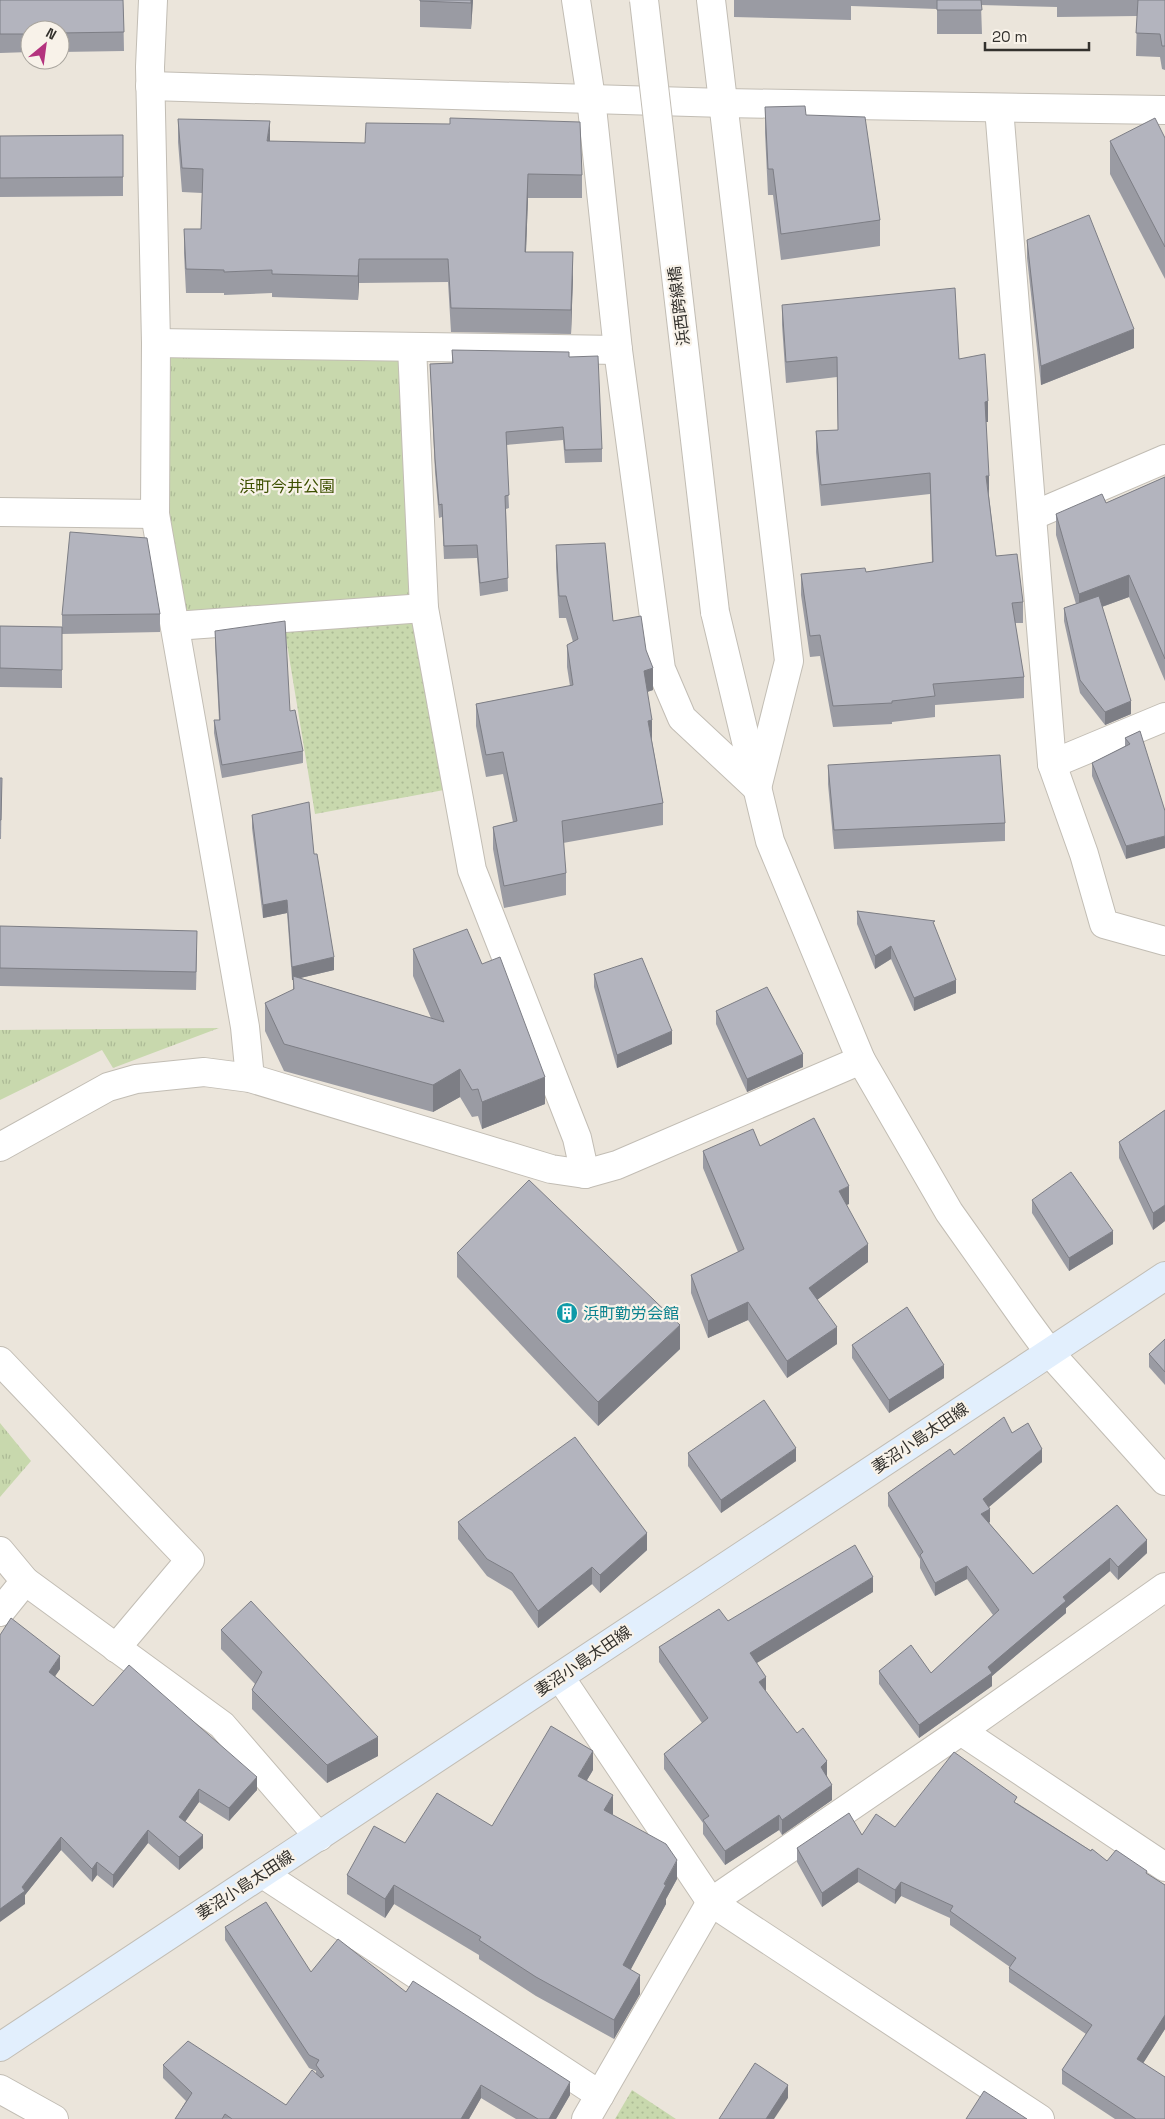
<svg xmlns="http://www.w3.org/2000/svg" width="1165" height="2119" font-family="'Space Grotesk','Noto Sans JP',sans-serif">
  <defs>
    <pattern id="grass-dots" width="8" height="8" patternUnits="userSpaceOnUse" patternTransform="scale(1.25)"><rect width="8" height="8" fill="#c8d8ad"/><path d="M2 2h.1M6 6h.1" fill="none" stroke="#acba95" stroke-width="1.8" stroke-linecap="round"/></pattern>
    <pattern id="park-tufts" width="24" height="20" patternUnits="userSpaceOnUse" patternTransform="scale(1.25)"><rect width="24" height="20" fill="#c8d8ad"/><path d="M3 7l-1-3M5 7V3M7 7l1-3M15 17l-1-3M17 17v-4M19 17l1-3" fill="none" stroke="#acba95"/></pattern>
  </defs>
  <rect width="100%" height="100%" fill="#ebe5db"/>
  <!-- grass -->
  <g fill="url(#grass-dots)">
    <path d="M413,619l31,171 -129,24 -30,-182z"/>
    <path d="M632,2090l44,29h-61z"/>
  </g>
  <!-- park -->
  <g fill="url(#park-tufts)">
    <path d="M156,343l256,4 12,261 -249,18z"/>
    <path d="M219,1028l-106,40 -11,-18 -102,50v-70z"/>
    <path d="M0,1423l31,38 -31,36z"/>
  </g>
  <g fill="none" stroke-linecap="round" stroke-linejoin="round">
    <!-- minor casing -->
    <g stroke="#c2bdb4" stroke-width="30">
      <g id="minor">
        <path d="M153,0l-3,67 6,276 -1,171 90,513 5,51"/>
        <path d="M576,0l15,98 27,252 43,319 21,49 75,70 32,-127 -78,-661"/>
        <path d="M150,86l574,17 441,7"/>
        <path d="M999,108l53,656 32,90 20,70 61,17"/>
        <path d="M156,343l462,7"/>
        <path d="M412,347l12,261 48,262 105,268 8,36"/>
        <path d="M0,512l155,2"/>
        <path d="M1032,516l133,-57"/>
        <path d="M175,626l249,-18"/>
        <path d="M1052,764l113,-47"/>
        <path d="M0,1147l108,-60 28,-8 68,-7 46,6 301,91 34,5 32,-9 244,-105"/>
        <path d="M0,1361l190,199 -74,88"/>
        <path d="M0,1551l25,30 197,144 97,112"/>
        <path d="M0,1612l25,-31"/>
        <path d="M560,1677l151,225 329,217"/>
        <path d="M263,1874l337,221"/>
      </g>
    </g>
    <!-- tertiary casing -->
    <g stroke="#c2bdb4" stroke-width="30">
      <g id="tertiary">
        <path d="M715,612l55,229 91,219 88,152 75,106 25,34 116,129"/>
        <path d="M961,1731l204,136"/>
        <path d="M0,2089l54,30"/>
        <path d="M586,2119l125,-217 250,-171 204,-144"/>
      </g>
    </g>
    <!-- secondary casing -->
    <g stroke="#c2bdb4" stroke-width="30">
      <path id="secondary" d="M0,2047l1165,-771"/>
    </g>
    <!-- minor -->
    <use href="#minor" stroke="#fff" stroke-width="28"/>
    <!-- tertiary -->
    <use href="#tertiary" stroke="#fff" stroke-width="28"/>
    <!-- secondary -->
    <use href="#secondary" stroke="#e2effd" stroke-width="28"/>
    <!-- tertiary-bridge casing -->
    <g stroke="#c2bdb4" stroke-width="30" stroke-linecap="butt">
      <path id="tertiary-bridge" d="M644,0l71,612"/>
    </g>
    <!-- tertiary-bridge -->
    <use href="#tertiary-bridge" stroke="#fff" stroke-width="28"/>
  </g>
  <!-- wall -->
  <g fill="#9a9ba3">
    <path d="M0,0h123l1,51 -64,1v-22h-30v22l-30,1z"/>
    <path d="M420,0h53l-2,29 -51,-2z"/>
    <path d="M734,0h431v70l-3,-1 -2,-12 -24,-1 1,-40 -80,1v-10l-76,-2 1,29h-45v-25l-86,-3v14l-117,-3z"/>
    <path d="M765,107l41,8 74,105v26l-99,14 -8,-65h-5l-3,-62z"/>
    <path d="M178,119l92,22 312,34v23h-54l-2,54 47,24 -2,58 -120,-2 -3,-50 -89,1 -1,17 -86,-3v-4l-48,2v-2h-38l-2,-40v-24h17l1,-36 -20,-1 -4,-50z"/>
    <path d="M0,136l123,41v19l-123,1z"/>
    <path d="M1165,138v141l-55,-105v-33z"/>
    <path d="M1027,240l107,108 -93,37 -14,-127z"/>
    <path d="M782,305l177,54 29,63h-2l3,74 7,60 27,46v21h-8l9,54v21l-89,7v12l-43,5v2l-59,3 -13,-71 -10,1 -9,-62v-21l65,-2 66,-9 -2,-69 -109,12 -5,-54v-21l22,-1 -1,-53 -51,6 -4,-58z"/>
    <path d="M452,350l117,7 33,92v13l-37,1 -2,-23 -57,5 3,63 -3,1 2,82 -28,5 -3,-38 -33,1 -2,-42 -3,1 -4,-46 -5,-108 22,-1z"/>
    <path d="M1165,477v204l-36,-84 -27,10 29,107 -26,11 -25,-32 -16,-72v-13l12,-4 -20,-69v-21l50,-11z"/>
    <path d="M556,545l57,76 33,29 7,40 -6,2 5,49 11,62v22l-100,18 3,30v22l-62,13 -11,-59v-22l20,-5 -10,-48 -17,3 -10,-51v-22l94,-18 -3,-19v-22l6,-3 -7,-24h-7l-3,-51z"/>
    <path d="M160,614v18l-98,2v54l-62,-1v-61l62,1v-12z"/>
    <path d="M215,631l88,120v12l-81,15 -8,-45v-13h5l-4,-76z"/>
    <path d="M1140,731l-14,128 -34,-83v-13l33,-17v-8z"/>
    <path d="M828,765l177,58v18l-171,8 -6,-65z"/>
    <path d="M0,778h2l-1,61h-1z"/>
    <path d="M252,815l62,39 20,116 -34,8 131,40 -18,-42v-27l132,155 -63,25 -4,-13 -6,1 -12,-20 -27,15 -149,-41 -19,-40v-28l28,-13v-10h-1l-5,-67 -24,5 -11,-90z"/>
    <path d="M857,911l78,17 21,65 -42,18 -23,-52 -16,10 -18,-45z"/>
    <path d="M0,926l197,23 -1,41 -196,-4z"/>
    <path d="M594,974l78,70 -55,24 -23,-81z"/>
    <path d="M716,1011l87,56 -56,25 -31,-68z"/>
    <path d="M1165,1110v111l-12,9 -34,-72v-16z"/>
    <path d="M760,1146l89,58 -3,1 22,57 -51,38 20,44 -50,34 -39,-58 -40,18 -17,-45v-18l47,-23 -35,-84v-17z"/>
    <path d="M1032,1200l81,44 -44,27 -37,-58z"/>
    <path d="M457,1253l223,96 -82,77 -141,-149z"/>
    <path d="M1165,1339v46l-16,-18v-13z"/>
    <path d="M852,1345l92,33 -55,35 -37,-55z"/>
    <path d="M1012,1433l30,29 -53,45 1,15 -1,1 44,51 84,-69 30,48 -29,27 -8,-9 -44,37v5l-74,63v10l-73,52 -40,-54v-13l52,2 62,-58 -26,-36 -32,17 -15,-28v-9l-32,-53v-13z"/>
    <path d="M688,1453l108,8 -75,52 -33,-47z"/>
    <path d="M458,1522l189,28 -47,43 -8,-9 -54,44 -26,-37 -25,-15 -29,-37z"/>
    <path d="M873,1592l-116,71 9,29 61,84 5,24 -50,35 -3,-5 -54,35 -22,-31v-11l-39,-54v-15l38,-31 -43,-61v-15l69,-26z"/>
    <path d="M221,1630l157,126 -51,27 -75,-74v-19l3,-6 -34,-35z"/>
    <path d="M0,1635l60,34 -5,7 38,30 164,84 -28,31 -30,-19 -14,20 18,26 -24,22 -31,-27 -35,45 -16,-13 -5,7 -31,-32 -36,45v9z"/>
    <path d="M593,1770l-6,10 26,34h-1l65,65 -11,20v5l-36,66 10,24 -26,45 -78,-43 -57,-37v-4l-85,-51 -9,14 -38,-24v-19l58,-32 87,-17z"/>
    <path d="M1017,1803l90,58 40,13 18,11v144l-22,34 22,56h-50l-53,-35v-14l24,-36 -77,-52v-14l1,-1 -60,-42v-7l-49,-22 -6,8 -37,-22 -36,25 -25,-45v-14l65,-13 33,-8z"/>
    <path d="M225,1927l86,45 95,20 164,103 -14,24h-40l-35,-21 -12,21h-294l11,-18 -23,-23v-13l123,40 30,-31v-3l-7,-3 -84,-128z"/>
  </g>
  <!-- shaded-wall -->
  <g fill="#7d7e85">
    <path d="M471,0h2l-2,29z"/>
    <path d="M270,121v23l-3,-3z"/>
    <path d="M528,174v24l-3,78v-24z"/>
    <path d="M573,252v24l-2,58v-24z"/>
    <path d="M359,259v24l-1,17v-24z"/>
    <path d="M1134,329v19l-93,37v-19z"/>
    <path d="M988,401v21h-3v-20z"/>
    <path d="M986,476h3v20z"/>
    <path d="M1129,575v22l-50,18v-21z"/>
    <path d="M653,668v22l-9,3v-22z"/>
    <path d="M1131,701v13l-26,11v-13z"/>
    <path d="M652,720v22l-4,-21z"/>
    <path d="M1165,836v12l-39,11v-13z"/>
    <path d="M287,900v13l-24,5v-13z"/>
    <path d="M891,946v13l-16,10v-13z"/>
    <path d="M334,957v13l-42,10v-13z"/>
    <path d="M956,980v13l-42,18v-13z"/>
    <path d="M672,1031v13l-55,24v-13z"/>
    <path d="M803,1054v13l-56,25v-13z"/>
    <path d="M460,1069v28l-27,15v-27z"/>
    <path d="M545,1077v27l-63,25v-27z"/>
    <path d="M849,1186v18l-10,4v-17z"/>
    <path d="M1165,1205v16l-12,9v-17z"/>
    <path d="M1113,1231v13l-44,27v-13z"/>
    <path d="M868,1244v18l-59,44v-18z"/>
    <path d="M748,1302v18l-40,18v-17z"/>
    <path d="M680,1325v24l-82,77v-24z"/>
    <path d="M837,1327v17l-50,34v-17z"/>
    <path d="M944,1365v13l-55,35v-13z"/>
    <path d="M796,1448v13l-75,52v-13z"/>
    <path d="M1042,1449v13l-59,50v-13z"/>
    <path d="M990,1509v13l-9,5v-13z"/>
    <path d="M647,1533v17l-47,43v-18z"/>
    <path d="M1147,1540v13l-29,27v-13z"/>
    <path d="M1110,1558v13l-44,37v5l-74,63v10l-73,52v-13l69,-58 75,-70z"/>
    <path d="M967,1566v13l-32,17v-13z"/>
    <path d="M592,1567v17l-54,44v-17z"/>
    <path d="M873,1577v15l-123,75v-14z"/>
    <path d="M60,1656v13l-11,16v-13z"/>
    <path d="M766,1677v15l-7,-10z"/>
    <path d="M378,1737v19l-51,27v-18z"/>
    <path d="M593,1751v19l-15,25v-19z"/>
    <path d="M827,1761v15l-6,5v-14z"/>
    <path d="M257,1777v13l-28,31v-13z"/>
    <path d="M832,1785v15l-50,35v-15z"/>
    <path d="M199,1789v13l-20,28v-13z"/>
    <path d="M613,1795v19l-9,15v-19z"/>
    <path d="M779,1815v15l-54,35v-14z"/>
    <path d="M148,1830v13l-35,45v-13z"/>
    <path d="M203,1835v13l-24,22v-13z"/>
    <path d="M61,1837v13l-36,45v9l-25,18v-13l22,-22z"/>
    <path d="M677,1860v19l-11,20v5l-43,80v-19z"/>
    <path d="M97,1862v13l-5,7v-13z"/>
    <path d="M858,1868v14l-36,25v-14z"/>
    <path d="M901,1882v14l-6,8v-14z"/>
    <path d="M394,1885v19l-9,14v-19z"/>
    <path d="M640,1975v19l-26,45v-19z"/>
    <path d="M1165,2015v14l-28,44v-14z"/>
    <path d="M570,2082v13l-14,24h-7z"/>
    <path d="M481,2085v13l-12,21h-8z"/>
    <path d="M788,2085v13l-14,21h-9z"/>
  </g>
  <!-- building -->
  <g fill="#b3b4be" stroke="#7d7e85">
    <path d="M0,0h123l1,32 -64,1v-3h-30v4h-30z"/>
    <path d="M420,0h51v3l-51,-2z"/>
    <path d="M937,0h44l1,10h-45z"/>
    <path d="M1138,0h27v46h-3l-2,-12 -24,-1z"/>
    <path d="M805,106l1,9 59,2 15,103 -99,14 -8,-65h-5l-3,-62z"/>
    <path d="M450,118l130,4 2,53 -54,-1 -3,78h48l-2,58 -120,-2 -3,-49h-89l-1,17 -86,-2v-4l-48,2v-2l-38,-1 -2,-40h17l2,-60 -21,-1 -4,-49 92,2 -3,20 98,2 1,-20 84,1z"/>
    <path d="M1155,118l10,20v109l-55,-106z"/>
    <path d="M123,135v42l-123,1v-42z"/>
    <path d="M1089,215l45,114 -93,37 -14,-126z"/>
    <path d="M955,288l4,71 26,-5 3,47 -3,1 4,74h-3l10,80 21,-2 6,48 -11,1 12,74 -91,7 2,12 -43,5v2l-59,3 -13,-71 -10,1 -9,-62 64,-6 1,4 67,-10 -3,-89 -109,12 -5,-54 22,-1 -1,-73 -51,5 -4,-57z"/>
    <path d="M452,350l117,2v5l29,-1 4,93 -37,1 -2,-23 -57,5 3,63 -4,1 3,82 -28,5 -3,-38 -33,1 -2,-42 -3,1 -4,-46 -5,-95 23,-1z"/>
    <path d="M1165,477v182l-36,-84 -50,19 -23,-80 46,-20 4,9z"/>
    <path d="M70,532l77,6 13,76 -98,1z"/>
    <path d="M605,543l8,78 28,-5 5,34 7,18 -9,3 8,49 -4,1 15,82 -101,18 4,52 -62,13 -11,-59 24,-6 -14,-69 -17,3 -10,-51 97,-19 -6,-40 11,-6 -12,-43h-7l-3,-51z"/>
    <path d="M1099,596l32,105 -26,11 -25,-32 -16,-72z"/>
    <path d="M285,621l5,90 5,-1 8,41 -81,14 -8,-45h6l-5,-89z"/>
    <path d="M0,626l62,1v43l-62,-2z"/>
    <path d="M1140,731l25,80v25l-39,10 -34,-83 38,-19 -5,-6z"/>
    <path d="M1000,755l5,68 -171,7 -6,-65z"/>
    <path d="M0,778h2l-1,42h-1z"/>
    <path d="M309,802l5,52h3l17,103 -42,10 -5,-67 -24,5 -11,-90z"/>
    <path d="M857,911l78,10 -2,1 23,58 -42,18 -23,-52 -16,10z"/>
    <path d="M0,926l197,5 -1,41 -196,-4z"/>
    <path d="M467,929l15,35 18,-7 45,120 -63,25 -4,-13 -6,1 -12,-21 -27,16 -149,-41 -19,-41 29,-14 -1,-13 151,46 -31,-73z"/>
    <path d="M642,958l30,73 -55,24 -23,-81z"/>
    <path d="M767,987l36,67 -56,25 -31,-68z"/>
    <path d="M1165,1110v95l-12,8 -34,-71z"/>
    <path d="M814,1118l35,68 -10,5 29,53 -59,44 28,39 -50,34 -39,-59 -40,19 -17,-46 53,-26 -41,-98 50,-22 7,17z"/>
    <path d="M1071,1172l42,59 -44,27 -37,-58z"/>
    <path d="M529,1180l151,145 -82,77 -141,-149z"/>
    <path d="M907,1307l37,58 -55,35 -37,-55z"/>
    <path d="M1165,1339v33l-16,-18z"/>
    <path d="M764,1400l32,48 -75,52 -33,-47z"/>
    <path d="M1004,1417l8,16 16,-10 14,26 -59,50 7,10 -9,5 52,60 84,-69 30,35 -29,27 -8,-9 -47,39 3,4 -78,66 4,6 -73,52 -40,-54 32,-26 20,28 68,-63 -32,-44 -32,17 -15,-28 3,-3 -35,-59 62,-44 4,6z"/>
    <path d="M575,1437l72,96 -47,42 -8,-8 -54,44 -26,-38 -25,-14 -29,-37z"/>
    <path d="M855,1545l18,32 -123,76 16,24 -7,5 38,51 6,-5 24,33 -6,6 11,18 -50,35 -3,-5 -54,36 -22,-31 6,-4 -45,-62 44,-36 -49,-71 60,-38 9,12z"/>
    <path d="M251,1601l127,136 -51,28 -75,-75 10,-18 -41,-42z"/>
    <path d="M11,1618l49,38 -11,16 44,34 36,-41 128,112 -28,31 -30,-19 -20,28 24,18 -24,22 -31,-27 -35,45 -16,-13 -5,7 -31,-32 -39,50 3,4 -25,18v-274z"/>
    <path d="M551,1726l42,25 -15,25 35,19 -9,15 62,34 11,16 -13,24 2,1 -43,80 17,10 -26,45 -78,-43 -57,-37 2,-3 -87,-52 -9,14 -38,-24 27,-49 31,17 32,-50 55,33z"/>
    <path d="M954,1752l63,45 -3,5 77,49 1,-2 15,12 9,-11 31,21 -1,2 19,12v130l-28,44 28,18v42h-29l-74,-49 30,-45 -83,-57 7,-10 -66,-47 3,-5 -52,-24 -6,8 -37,-22 -36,25 -25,-45 52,-35 13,22 14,-21 19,13z"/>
    <path d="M266,1902l45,70 27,-33 68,53 7,-11 157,101 -21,37h-11l-57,-34 -20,34h-229l-7,-5 -3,5h-47l17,-26 -29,-28 25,-24 98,64 26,-35 9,8 3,-2 -8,-11 3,-5 -10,-5 -84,-128z"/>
    <path d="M755,2063l33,22 -22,34h-47z"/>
    <path d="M984,2091l43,28h-61z"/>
  </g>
  <!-- icons -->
  <defs>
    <g id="building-disc" transform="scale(1.125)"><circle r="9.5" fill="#0f9aa8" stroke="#f8f2e9"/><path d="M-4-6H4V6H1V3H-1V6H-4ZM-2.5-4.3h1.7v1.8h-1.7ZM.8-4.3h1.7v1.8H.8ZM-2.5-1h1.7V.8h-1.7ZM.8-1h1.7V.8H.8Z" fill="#fff"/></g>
  </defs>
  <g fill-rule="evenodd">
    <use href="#building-disc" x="567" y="1313"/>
  </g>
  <g text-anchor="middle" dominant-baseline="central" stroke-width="4.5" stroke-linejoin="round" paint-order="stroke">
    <!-- street labels -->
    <g font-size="16" fill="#33312d" stroke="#f8f2e9">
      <text transform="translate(679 306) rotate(-97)">浜西跨線橋</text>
      <text transform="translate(920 1438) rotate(-34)">妻沼小島太田線</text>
      <text transform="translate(583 1661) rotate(-34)">妻沼小島太田線</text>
      <text transform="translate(245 1885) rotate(-33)">妻沼小島太田線</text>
    </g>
    <!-- park labels -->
    <g font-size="16" fill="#3d5000" stroke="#f8f2e9">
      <text x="287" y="486">浜町今井公園</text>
    </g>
    <!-- culture labels -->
    <g font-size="16" fill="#0d838f" stroke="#f8f2e9" text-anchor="start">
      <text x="583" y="1313">浜町勤労会館</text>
    </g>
  </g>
  <!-- north arrow -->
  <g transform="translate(45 45) rotate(29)"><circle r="24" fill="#f8f2e9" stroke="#a9a59e"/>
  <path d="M0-4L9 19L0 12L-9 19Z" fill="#b4337e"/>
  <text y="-8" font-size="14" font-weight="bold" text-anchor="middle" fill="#33312d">N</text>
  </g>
  <!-- scale -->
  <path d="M985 42v8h104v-8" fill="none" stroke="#33312d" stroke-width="2.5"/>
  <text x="992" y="42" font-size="15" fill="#33312d" stroke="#f8f2e9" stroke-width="4" paint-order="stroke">20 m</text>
</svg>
